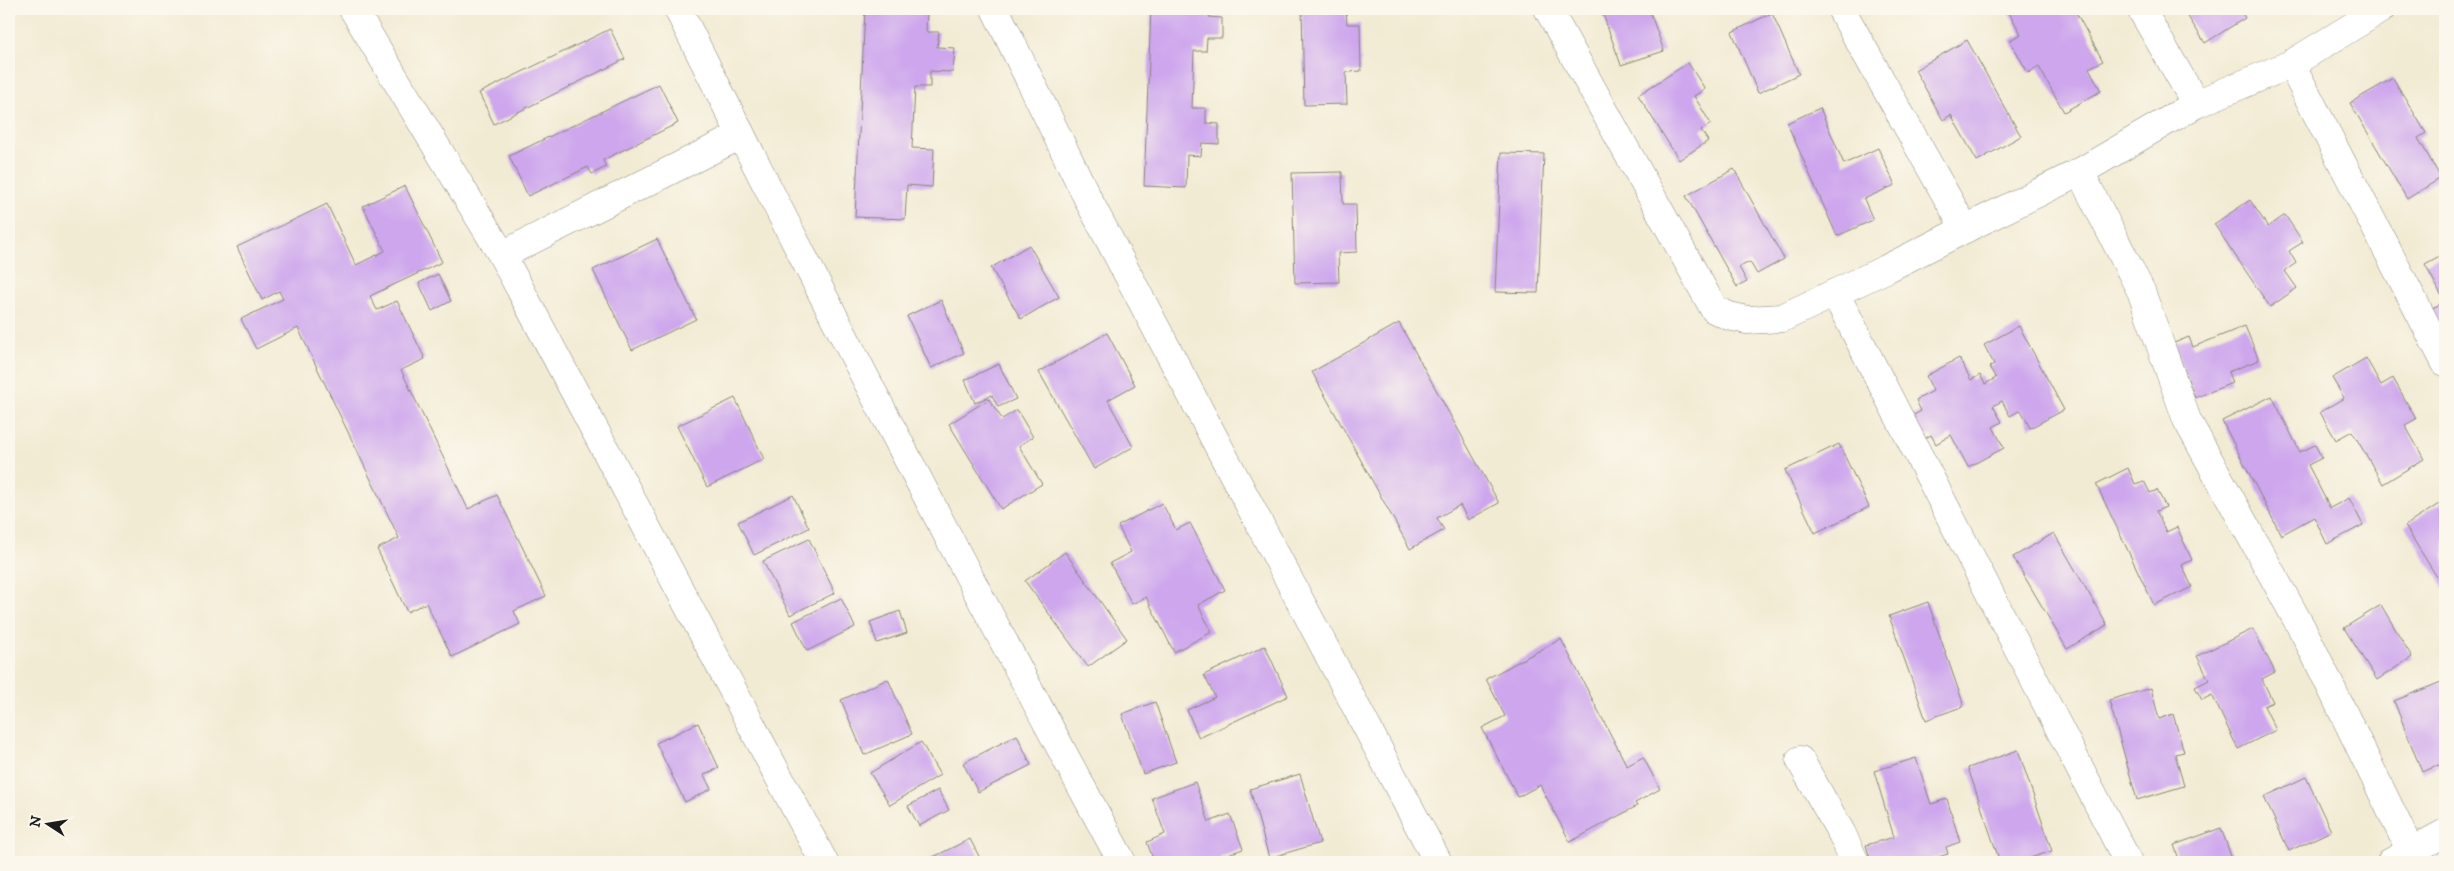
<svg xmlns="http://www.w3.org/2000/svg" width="2454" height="871" font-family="'IM FELL DW Pica',serif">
  <rect width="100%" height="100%" fill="#fbf7ec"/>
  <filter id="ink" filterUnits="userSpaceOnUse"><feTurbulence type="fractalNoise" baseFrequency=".02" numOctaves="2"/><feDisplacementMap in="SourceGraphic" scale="10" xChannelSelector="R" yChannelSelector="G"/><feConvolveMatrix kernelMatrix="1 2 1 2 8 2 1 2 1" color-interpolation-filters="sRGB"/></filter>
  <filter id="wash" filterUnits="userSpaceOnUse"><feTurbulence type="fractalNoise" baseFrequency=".0096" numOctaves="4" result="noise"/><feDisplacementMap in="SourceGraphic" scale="20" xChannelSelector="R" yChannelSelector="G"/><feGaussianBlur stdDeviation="1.12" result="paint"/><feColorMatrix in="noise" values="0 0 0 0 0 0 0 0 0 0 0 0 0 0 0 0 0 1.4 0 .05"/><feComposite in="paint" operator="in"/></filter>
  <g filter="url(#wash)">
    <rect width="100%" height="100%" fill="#f2ebd4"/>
    <g id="blocks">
      <!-- building -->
      <g fill="#cda6ed">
        <path d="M865,9h62l-1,23h13l-2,15 18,1 -2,24 -23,-1v16h-15l-3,61 22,1 -2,38 -25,-2 -2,34 -50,-2z"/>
        <path d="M1151,9h59l-1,8 13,1v20h-15l-1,13h-12l-2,57h14v15l13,1v20l-17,-1 -1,13 -14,-1 -1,33 -42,-2z"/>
        <path d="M1302,9h44l1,15h13l1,47 -15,1 1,32 -43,1z"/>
        <path d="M1601,9h48l15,42 -43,14z"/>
        <path d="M2007,9h67l29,52 -14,7 12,23 -37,21 -25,-45 -11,6 -18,-33 11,-6z"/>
        <path d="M2183,9h56l6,9 -40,25z"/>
        <path d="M1772,13l27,61 -41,19 -26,-61z"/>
        <path d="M610,29l15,30 -131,65 -15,-31z"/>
        <path d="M1967,40l54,96 -44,25 -26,-46 -8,5 -28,-50z"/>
        <path d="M1688,63l17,26 -11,7 17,28 -10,6 7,11 -29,19 -41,-65z"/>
        <path d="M2393,78l33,55 -8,5 23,40 -34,21 -57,-96z"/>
        <path d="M659,84l19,39 -75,37 3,7 -14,7 -4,-7 -60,29 -19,-40z"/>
        <path d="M1820,108l24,56 34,-16 17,37 -31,14 9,21 -36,16 -50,-113z"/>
        <path d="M1501,153l43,1 -6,139 -43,-1z"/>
        <path d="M1734,169l50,90 -27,15 -7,-12 -11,5 8,15 -10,5 -51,-91z"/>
        <path d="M1342,172l1,32h13l1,48 -19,1 1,29 -44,1 -3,-110z"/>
        <path d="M405,186l37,76 -72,34 7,14 20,-9 28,58 -24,11 67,139 29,-14 49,101 -32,15 6,13 -68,33 -26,-54 -19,9 -30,-63 22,-11 -101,-210 -42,21 -15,-30 42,-20 -4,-8 -17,9 -25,-53 90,-43 29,61 29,-14 -22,-45z"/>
        <path d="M2250,200l18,27 17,-12 18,27 -14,9 7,12 -11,8 12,17 -27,19 -56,-83z"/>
        <path d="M657,239l39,80 -64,31 -39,-80z"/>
        <path d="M1029,245l30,52 -38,22 -30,-51z"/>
        <path d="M2445,253v86l-15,-30 15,-7 -20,-38z"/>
        <path d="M438,274l13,27 -19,10 -13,-28z"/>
        <path d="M941,300l23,53 -33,15 -24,-52z"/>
        <path d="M1399,323l100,180 -31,17 -8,-15 -23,13 7,12 -34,19 -98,-177z"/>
        <path d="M2019,326l45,84 -34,18 -9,-18 -11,6 -8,-15 -9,5 9,16 -9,5 11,21 -36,19 -17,-32 -15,9 -5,-9 -12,7 -12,-23 14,-8 -5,-11 17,-9 -7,-15 33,-18 12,22 9,-5 5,9 11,-6 -7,-11 5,-3 -10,-19z"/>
        <path d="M2245,326l14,34 -31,12 4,11 -37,15 -21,-55 15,-6 4,10z"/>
        <path d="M1107,333l28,52 -27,15 25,47 -39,22 -55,-97z"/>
        <path d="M2366,358l15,27 12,-7 23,41 -11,6 19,34 -41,25 -31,-53 -16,9 -16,-28 24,-14 -12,-20z"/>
        <path d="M999,364l17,35 -18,8 -6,-12 -17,8 -10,-23z"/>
        <path d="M2272,396l28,56 15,-7 7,13 -14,7 22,43 19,-10 14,27 -36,19 -13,-27 -33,18 -59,-114z"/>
        <path d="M735,398l29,61 -57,28 -30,-61z"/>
        <path d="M989,399l13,20 15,-9 16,27 -14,9 23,38 -41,25 -52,-85z"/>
        <path d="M1839,444l30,63 -54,26 -30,-63z"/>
        <path d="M2128,468l7,16 9,-3 6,12 7,-3 9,17 -10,4 10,21 11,-5 15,33 -10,5 10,22 -38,18 -58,-121z"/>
        <path d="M793,495l16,33 -55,27 -16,-33z"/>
        <path d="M2445,500v90l-40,-64z"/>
        <path d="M1162,503l14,27 14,-7 35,67 -27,15 14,27 -38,20 -28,-55 -14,7 -22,-41 21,-11 -13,-26z"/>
        <path d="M2054,533l53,92 -40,24 -54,-92z"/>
        <path d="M809,539l26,54 -45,22 -27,-54z"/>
        <path d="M1065,552l62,87 -39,28 -63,-86z"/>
        <path d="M841,598l14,29 -48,24 -14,-29z"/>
        <path d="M1928,602l36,104 -38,14 -37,-104z"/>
        <path d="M2381,605l31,52 -35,23 -33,-52z"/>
        <path d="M900,611l7,22 -30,10 -7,-21z"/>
        <path d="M2253,629l22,43 -13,7 11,23 -9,4 12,24 -38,19 -26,-54 -10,5 -7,-13 14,-7 -12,-24z"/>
        <path d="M1561,639l66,127 16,-9 17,32 -25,14 2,3 -67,36 -30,-57 -22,12 -36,-69 23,-12 -19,-37z"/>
        <path d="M1265,646l23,50 -89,42 -12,-28 28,-13 -11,-22z"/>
        <path d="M888,679l24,55 -48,21 -23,-55z"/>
        <path d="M2441,682l4,11v70l-23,9 -28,-71z"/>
        <path d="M2151,688l8,31 14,-5 11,38 -9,2 9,32 -47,14 -28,-100z"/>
        <path d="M1155,702l21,60 -33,12 -21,-60z"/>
        <path d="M698,723l21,45 -15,7 7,14 -26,13 -29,-59z"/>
        <path d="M1017,735l14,30 -53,27 -15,-29z"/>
        <path d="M921,742l19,33 -50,30 -20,-32z"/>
        <path d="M2018,750l34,101 -34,11h-18l-32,-94z"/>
        <path d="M1916,758l15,46 16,-5 13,43 -14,5 2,7 -26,8h-51l-5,-17 28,-8 -20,-66z"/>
        <path d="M1300,774l20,69 -51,15 -19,-69z"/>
        <path d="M2306,777l25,54 -42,20 -25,-54z"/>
        <path d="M1195,782l14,40 21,-8 13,35 -23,8 2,5h-68l-7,-20 18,-8 -13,-36z"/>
        <path d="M938,790l11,20 -30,16 -11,-20z"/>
        <path d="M2221,828l12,34h-53l-6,-17z"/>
        <path d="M970,839l12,23h-59z"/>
      </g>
    </g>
  </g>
  <g filter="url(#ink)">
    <use href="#blocks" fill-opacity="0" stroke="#878478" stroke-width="1"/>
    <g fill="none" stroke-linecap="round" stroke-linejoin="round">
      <!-- minor casing -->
      <g stroke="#878478" stroke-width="29">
        <g id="minor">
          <path d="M353,9l149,246 322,607"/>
          <path d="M678,9c143,287 291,571 444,853"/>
          <path d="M995,9l96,196 347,657"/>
          <path d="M1548,9l166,300 15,7 18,4 35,-2 104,-49 79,-40"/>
          <path d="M1841,9l124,220 115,-57 116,-68 95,-40 90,-55"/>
          <path d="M2141,9l55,95"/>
          <path d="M2291,64l154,298"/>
          <path d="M2080,172l61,119 46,129 119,216 105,216"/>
          <path d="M502,255l239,-120"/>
          <path d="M1835,293l293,569"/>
          <path d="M1800,760l42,74 13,28"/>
          <path d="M2391,862l54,-29"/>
        </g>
      </g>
      <!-- minor -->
      <use href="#minor" stroke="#fff" stroke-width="28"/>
    </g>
  </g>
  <!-- margin -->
  <rect width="2454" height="871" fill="none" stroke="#fbf7ec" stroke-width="30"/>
  <!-- north arrow -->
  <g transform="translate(48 824) rotate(282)" stroke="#fbf7ec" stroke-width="4" paint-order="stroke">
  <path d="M0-4L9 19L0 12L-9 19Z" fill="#1c1c1c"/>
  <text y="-8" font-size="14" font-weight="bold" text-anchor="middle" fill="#1c1c1c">N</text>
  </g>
</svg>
